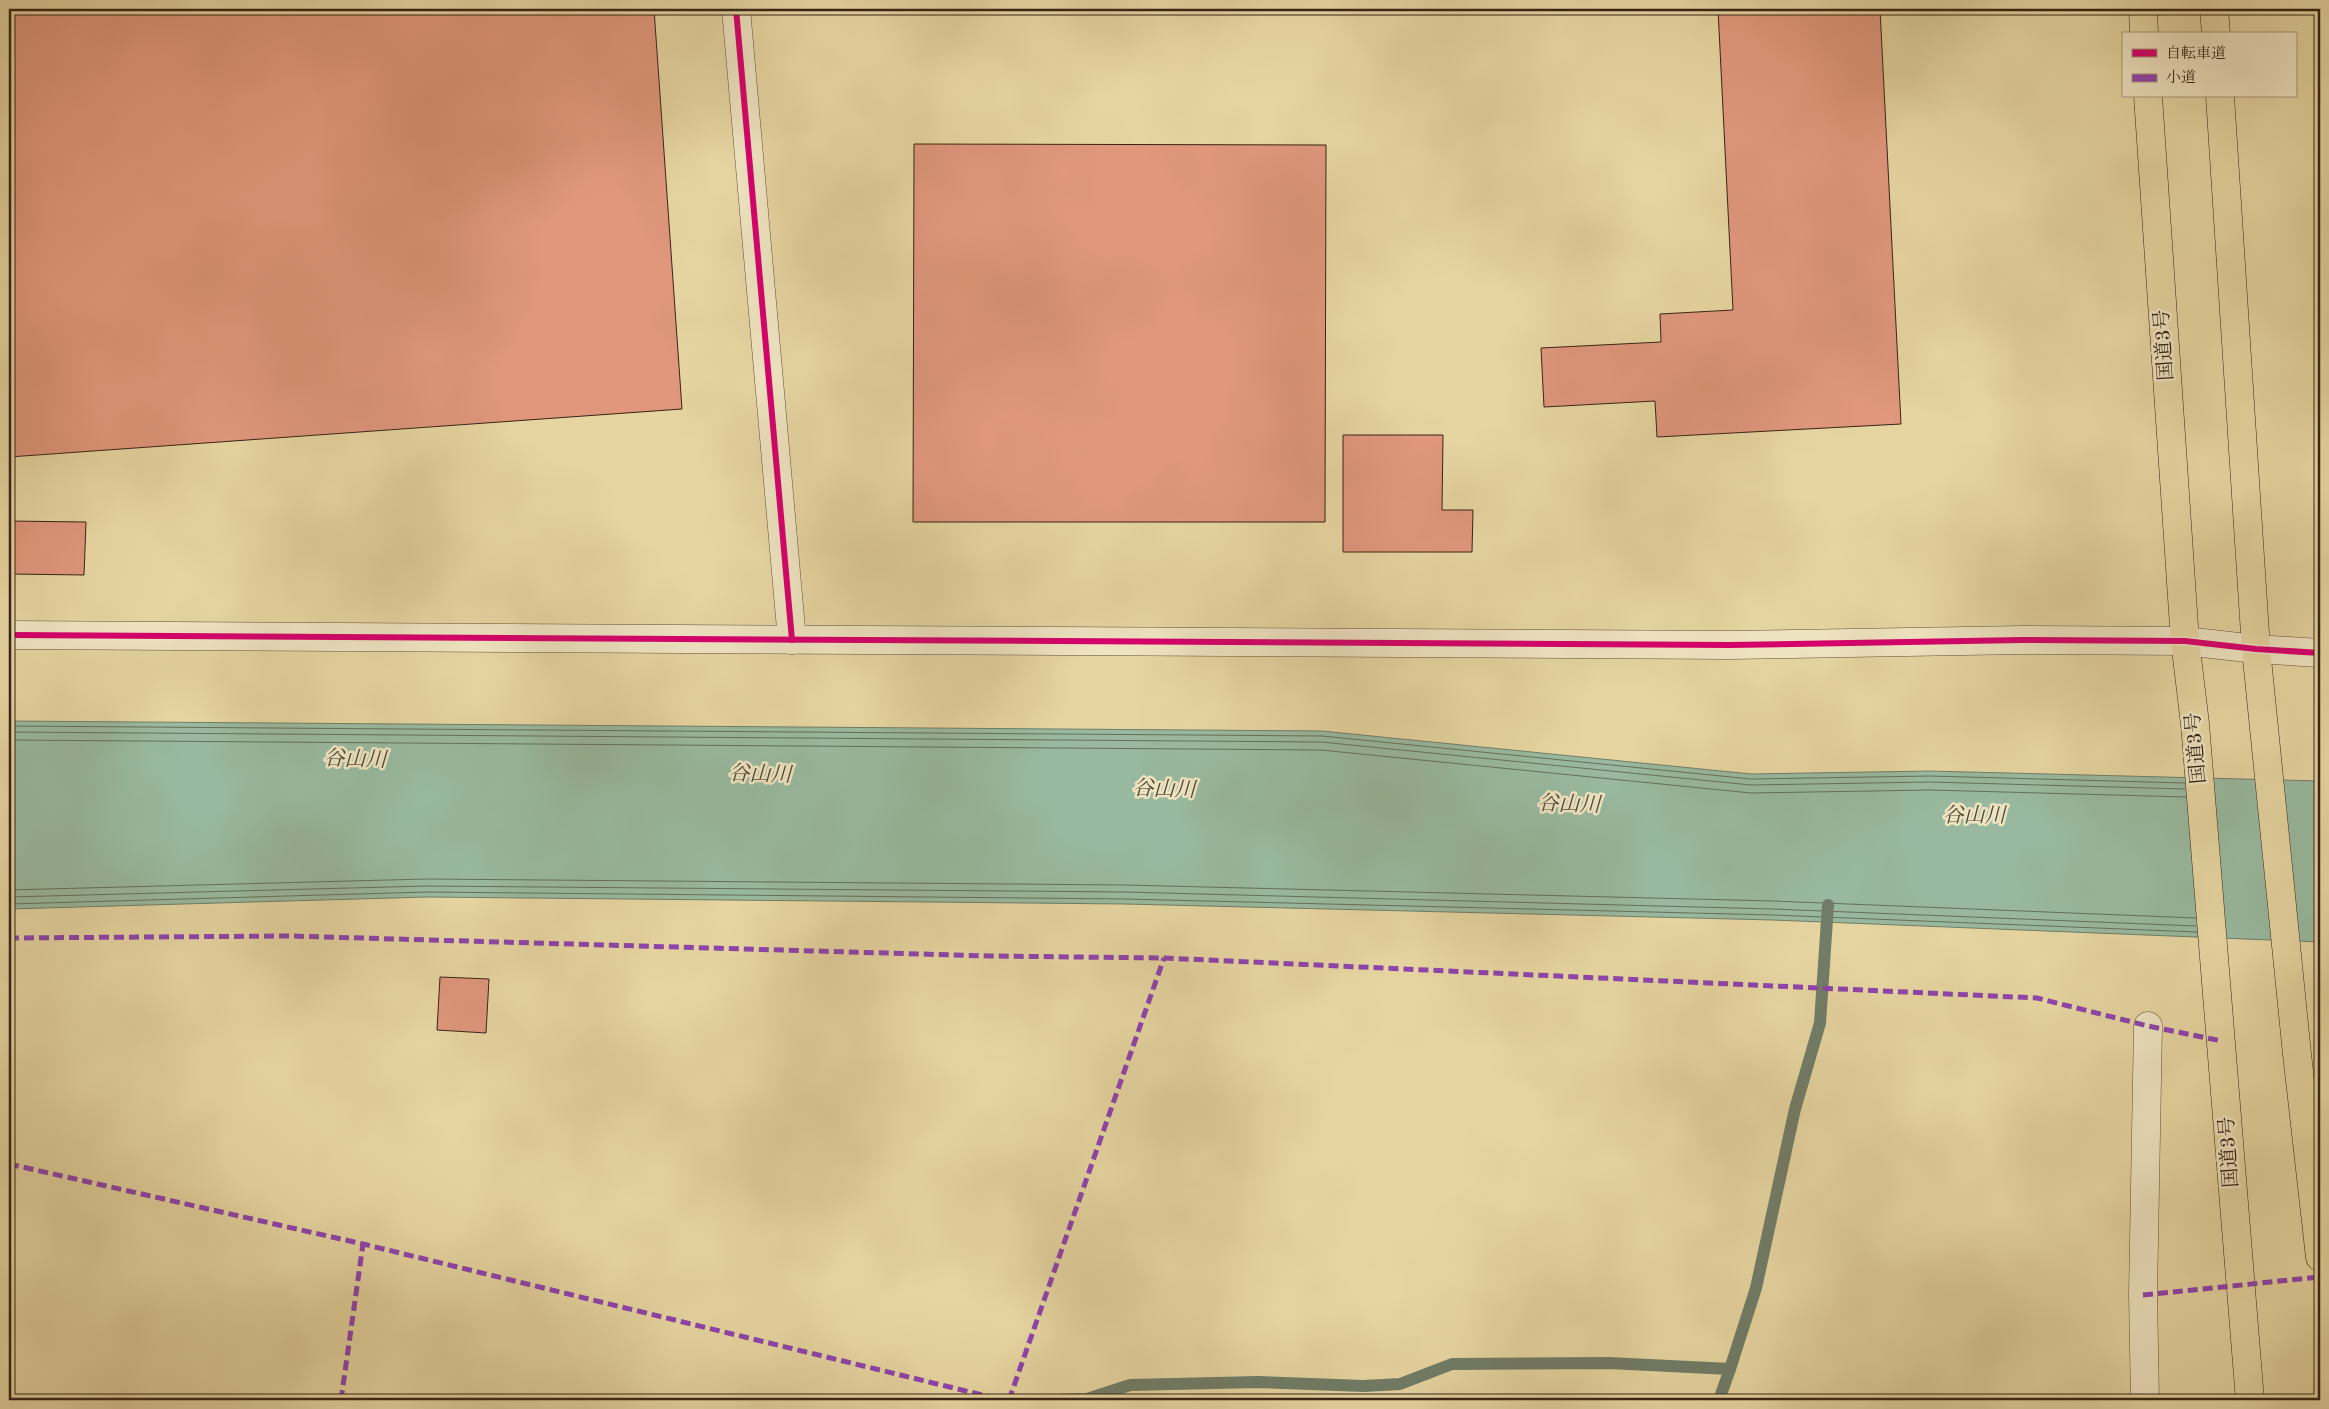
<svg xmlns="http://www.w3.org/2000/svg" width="2329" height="1409" font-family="'Old Standard TT','Noto Serif JP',serif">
  <rect width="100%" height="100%" fill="#e6d5a1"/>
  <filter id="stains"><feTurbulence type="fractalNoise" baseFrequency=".004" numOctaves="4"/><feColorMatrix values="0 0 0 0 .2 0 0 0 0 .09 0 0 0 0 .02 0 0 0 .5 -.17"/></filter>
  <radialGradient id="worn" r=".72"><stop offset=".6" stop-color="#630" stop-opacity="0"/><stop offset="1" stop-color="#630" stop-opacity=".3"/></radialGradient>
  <!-- water -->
  <path fill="#98b99f" stroke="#717d68" d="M9,721l1313,10 429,43 179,-3 390,10v161l-547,-22 -648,-16 -698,-7 -418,12z"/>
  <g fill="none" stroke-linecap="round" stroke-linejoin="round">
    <!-- shore -->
    <g stroke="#686e5a" stroke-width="1">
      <path d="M9,726l1313,10 429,43 179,-3 255,7"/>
      <path d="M9,732l1312,10 430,43 179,-3 255,7"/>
      <path d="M9,740l1312,10 430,43 179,-3 256,7"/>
      <path d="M9,890l417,-11 699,6 648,16 423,17"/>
      <path d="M9,897l417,-11 699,6 648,17 423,17"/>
      <path d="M9,904l418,-12 698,7 648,16 424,17"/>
    </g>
    <!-- stream -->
    <g stroke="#717d68" stroke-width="12">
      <path d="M1057,1400l30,-1 43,-14 128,-3 106,4 36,-2 52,-20 157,-1 121,6 26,-81 39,-179 25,-86 8,-118"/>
      <path d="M1719,1400l11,-31"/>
    </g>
  </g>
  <!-- building -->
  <g fill="#e0977c" stroke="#372416">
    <path d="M9,9h645l28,400 -673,48z"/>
    <path d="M1718,9h162l21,415 -244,13 -2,-36 -111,6 -3,-59 120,-6 -1,-28 73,-4z"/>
    <path d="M914,144l412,1 -1,377h-412z"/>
    <path d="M1343,435h100l-1,75h31l-1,42h-129z"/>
    <path d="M9,521l77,1 -2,53 -75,-1z"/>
    <path d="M440,977l49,2 -3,54 -49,-3z"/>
  </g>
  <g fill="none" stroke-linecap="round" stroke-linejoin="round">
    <!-- minor casing -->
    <g stroke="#635039" stroke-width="29">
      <path id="minor" d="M2145,1400l-2,-105 5,-269"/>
    </g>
    <!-- tertiary casing -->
    <g stroke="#635039" stroke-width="29">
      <g id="tertiary">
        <path d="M736,9l56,631"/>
        <path d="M9,635l1720,10 293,-5 163,1 71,8 64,4"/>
      </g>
    </g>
    <!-- trunk casing -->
    <g stroke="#372416" stroke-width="29">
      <g id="trunk">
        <path d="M2143,9l1,25"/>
        <path d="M2214,9l2,25"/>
        <path d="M2148,96l37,545 10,83 55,676"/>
        <path d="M2220,96l36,553 41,405 23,203"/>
      </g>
    </g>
    <!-- minor -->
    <use href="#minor" stroke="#efe4c2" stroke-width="28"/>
    <!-- tertiary -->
    <use href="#tertiary" stroke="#efe4c2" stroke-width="28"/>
    <!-- trunk -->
    <use href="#trunk" stroke="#e6d5a1" stroke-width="28"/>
    <!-- quiet -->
    <g stroke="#8e44ad" stroke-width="5" stroke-dasharray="10 5" stroke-linecap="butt">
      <path d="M9,938l281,-2 700,20 174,2 873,40 111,28 74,15"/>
      <path d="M9,1164l354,80 640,156"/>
      <path d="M2143,1295l177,-18"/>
      <path d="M341,1400l22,-156"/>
      <path d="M1009,1400l155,-442"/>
    </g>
    <!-- cycleway casing -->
    <g stroke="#efe4c2" stroke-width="9">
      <g id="cycleway">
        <path d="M736,9l56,631"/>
        <path d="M9,635l1720,10 293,-5 163,1 71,8 64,4"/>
      </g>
    </g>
    <!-- cycleway -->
    <use href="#cycleway" stroke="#d6006c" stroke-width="6"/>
  </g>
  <g text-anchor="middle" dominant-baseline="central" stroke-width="5" stroke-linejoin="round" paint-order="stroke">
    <!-- street labels -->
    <g font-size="20" fill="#372416" stroke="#efe4c2">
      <text transform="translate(2165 345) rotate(-94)">国道3号</text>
      <text transform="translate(2197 748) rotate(-95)">国道3号</text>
      <text transform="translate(2230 1152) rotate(-94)">国道3号</text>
    </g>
    <!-- water labels -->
    <g font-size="21" font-style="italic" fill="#4f4938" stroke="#efe4c2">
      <text transform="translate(355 760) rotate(2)">谷山川</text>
      <text transform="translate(760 775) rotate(2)">谷山川</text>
      <text transform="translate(1164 790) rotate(2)">谷山川</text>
      <text transform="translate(1569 805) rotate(2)">谷山川</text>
      <text x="1974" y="816">谷山川</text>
    </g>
  </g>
  <!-- margin -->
  <rect width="2329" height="1409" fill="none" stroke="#e6d5a1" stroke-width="30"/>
  <rect x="10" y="10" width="2309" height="1389" fill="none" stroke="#372416" stroke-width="2.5"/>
  <rect x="15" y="15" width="2299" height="1379" fill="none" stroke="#372416"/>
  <!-- legend -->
  <rect x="2122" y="32" width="175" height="65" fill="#efe4c2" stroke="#a5977d"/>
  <rect x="2132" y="49" width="25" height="8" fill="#d6006c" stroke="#a5977d"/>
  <text x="2166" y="58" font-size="15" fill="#372416">自転車道</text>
  <rect x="2132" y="74" width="25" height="8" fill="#8e44ad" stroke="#a5977d"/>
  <text x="2166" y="82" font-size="15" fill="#372416">小道</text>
  <rect width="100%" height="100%" filter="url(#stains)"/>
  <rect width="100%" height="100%" fill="url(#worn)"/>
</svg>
